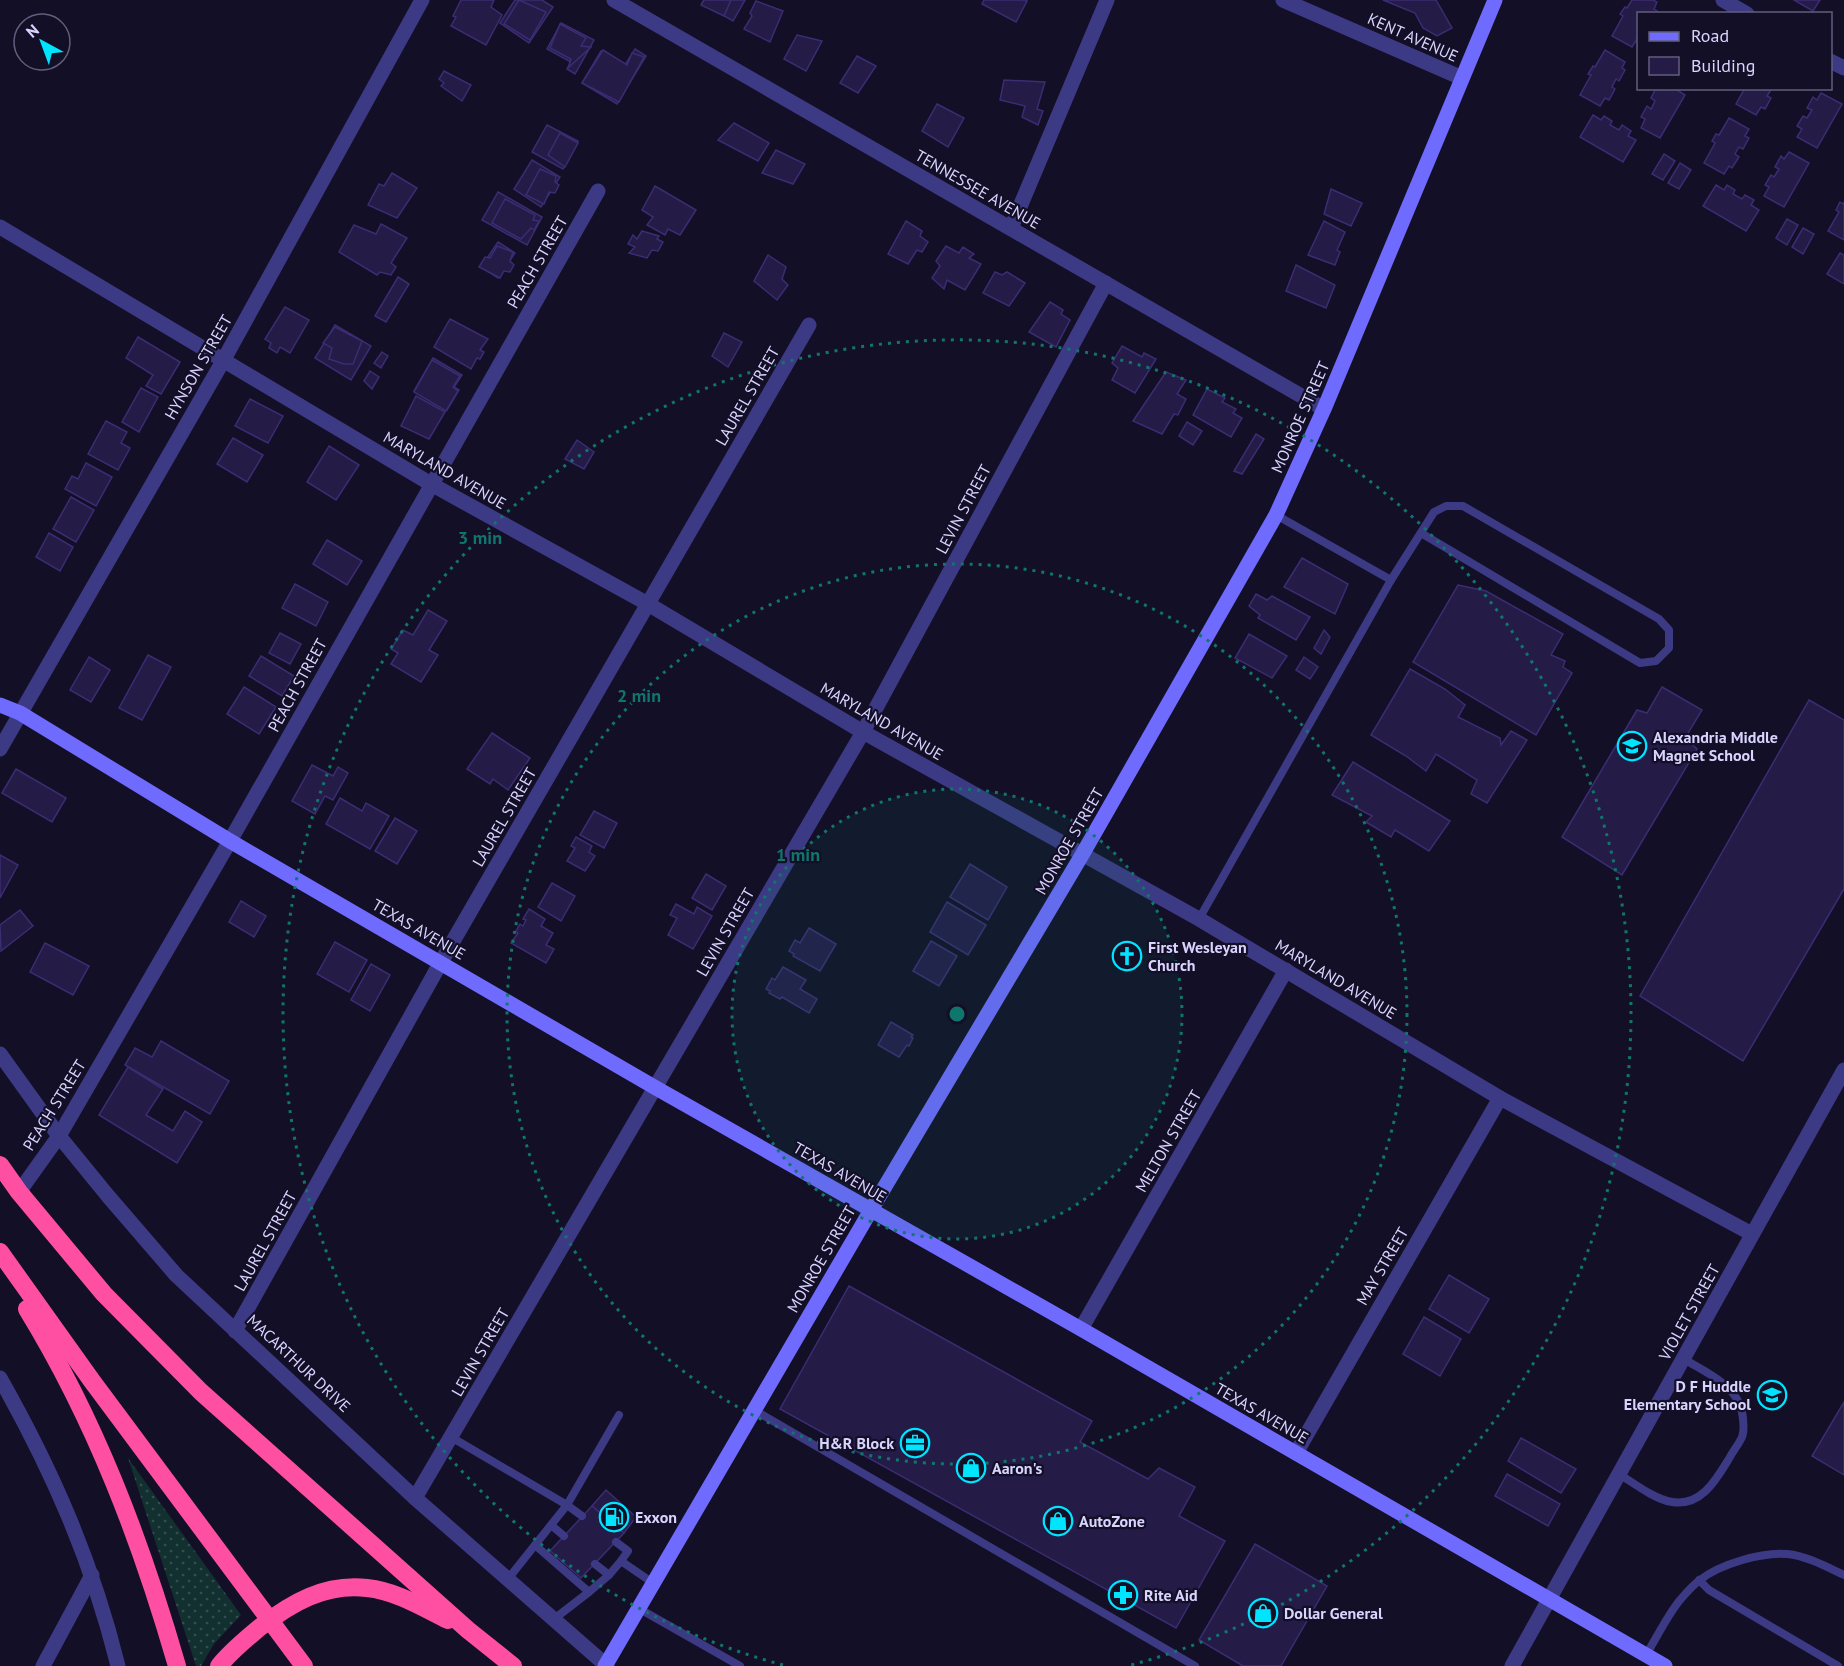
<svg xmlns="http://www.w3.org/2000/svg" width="1844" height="1666" font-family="'PT Sans',sans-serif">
  <defs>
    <pattern id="grass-dots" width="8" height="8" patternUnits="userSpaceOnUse" patternTransform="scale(1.5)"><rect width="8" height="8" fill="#12302f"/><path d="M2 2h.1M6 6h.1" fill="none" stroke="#344d4e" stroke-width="1.8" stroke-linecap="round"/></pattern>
  </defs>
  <rect width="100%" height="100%" fill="#130f26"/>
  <!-- grass -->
  <path fill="url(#grass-dots)" d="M128,1458l113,157 -27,29 -13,22h-5z"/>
  <!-- building -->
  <g fill="#241b47" stroke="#3b2d73" stroke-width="1.5">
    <path d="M461,0h33l-3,7 11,8 -16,30 -35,-19 5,-9 -3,-1z"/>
    <path d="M515,0h27l11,7 -24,36 -29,-20z"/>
    <path d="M519,0l27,12 -16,28 -26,-16z"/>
    <path d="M704,0h41l-12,21 -31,-18z"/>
    <path d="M704,0h27l-7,16 -23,-11z"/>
    <path d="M984,0h41l2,1 -11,21 -34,-18z"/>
    <path d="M1383,0h53l16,28 -15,8 -14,-8 -8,-15z"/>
    <path d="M1632,0h21l4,2 -3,7 3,2 -1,3h-18v26l-1,-1 -5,8 -20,-11 11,-20 -3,-2 5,-7 2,1z"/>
    <path d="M1794,0h26l-7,11z"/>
    <path d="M756,1l27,10 -13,31 -26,-13 8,-13 -2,-3z"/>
    <path d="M561,23l33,17 -19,34 -8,-5 4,-7 -24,-13z"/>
    <path d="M560,24l26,14 -5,8 10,1 -23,21 3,-9 -21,-11z"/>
    <path d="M797,35l25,6 -16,30 -22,-12z"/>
    <path d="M635,49l11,7 -29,48 -35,-21 19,-32 24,14z"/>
    <path d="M603,50l24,15 5,-12 12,4 -25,45 -37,-19z"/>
    <path d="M1605,50l20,12 -3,6 3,2 -6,11 -3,-2 -4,8 3,2 -6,11 -4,-2 -5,8 -20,-11 11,-20 -3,-1 5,-8 2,1z"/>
    <path d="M857,56l19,10 -18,27 -18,-10z"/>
    <path d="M444,71l27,14 -9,16 -21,-15 3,-3 -5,-4z"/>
    <path d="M1004,80l41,2 -8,27 6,2 -5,14 -16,-8 3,-11 -25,-6z"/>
    <path d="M1656,88l5,2 1,-2h12l11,7 -25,43 -19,-10 4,-9 -4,-2 6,-11 4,3 4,-8 -4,-3z"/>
    <path d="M1745,88h27l-5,8 4,2 -6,11 -4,-2 -5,8 -20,-11z"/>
    <path d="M1821,93l21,11 -25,44 -20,-11 5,-8 -5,-3 6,-10 4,2 5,-8 -5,-2 6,-11 4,3z"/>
    <path d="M937,104l27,14 -16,29 -26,-16z"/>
    <path d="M1593,115l8,5 3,-4 8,5 -2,4 9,5 3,-5 9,6 -3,5 8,4 -13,22 -43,-25z"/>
    <path d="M1729,118l20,11 -4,7 4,2 -6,11 -4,-2 -4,7 4,3 -7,11 -3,-2 -5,8 -20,-11 11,-20 -3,-2 4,-7 3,1z"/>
    <path d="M734,123l35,20 -11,18 -40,-21z"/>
    <path d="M547,125l31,16 -15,28 -31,-17z"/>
    <path d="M560,133l18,10 -13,24 -17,-12z"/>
    <path d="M776,150l29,14 -12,20 -31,-11z"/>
    <path d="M1789,152l20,11 -25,44 -20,-11 5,-9 -4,-2 6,-10 3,2 5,-8 -4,-2 6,-11 3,3z"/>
    <path d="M1664,154l11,7 -12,19 -11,-6z"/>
    <path d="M532,160l28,17 -19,30 -27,-18z"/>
    <path d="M1680,163l11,7 -12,19 -11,-6z"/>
    <path d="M540,169l16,7 -1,6 4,3 -4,8 -6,-1 -5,12 -18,-9z"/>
    <path d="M392,173l25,15 -20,30 -29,-13 11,-21 5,2z"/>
    <path d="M1716,185l8,5 3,-5 8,5 -2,4 9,5 3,-4 9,5 -3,5 8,5 -13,21 -43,-25z"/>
    <path d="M655,186l41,24 -16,25 -12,-6 -3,6 -18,-10 6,-8 -11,-7z"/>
    <path d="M1331,189l31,14 -11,23 -27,-12z"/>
    <path d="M498,192l44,25 -15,28 -45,-25z"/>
    <path d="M505,199l30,16 -2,5 6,1 -5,9 -3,-2 -10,11 -29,-16z"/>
    <path d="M1840,202l3,2 1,-2v38l-16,-9 11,-19 -3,-2z"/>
    <path d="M1787,219l11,6 -11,20 -11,-7z"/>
    <path d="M906,221l16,10 -2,5 8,6 -6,10 -5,-2 -9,14 -20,-10z"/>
    <path d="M1324,221l21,11 -8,18 3,2 -5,13 -27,-10z"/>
    <path d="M381,224l26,14 -16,25 5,4 -5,8 -11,-3 -3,3 -38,-23 15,-27 22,9z"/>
    <path d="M1803,228l11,6 -11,20 -11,-7z"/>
    <path d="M642,231l17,5 -2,3 6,3 -5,9 -6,-1 -5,8 -18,-5 6,-6 -7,-3 5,-9 4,4z"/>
    <path d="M498,242l17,11 -17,25 -17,-11z"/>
    <path d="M497,246l16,6 -3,9 4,4 -4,7 -6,-1 -4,7 -21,-11 6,-10 5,1z"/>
    <path d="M946,246l13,7 4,-6 11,7 -5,4 12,6 -16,26 -18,-10 -3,9 -12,-11 8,-12 -4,-5z"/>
    <path d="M1840,253l4,2v29l-17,-10z"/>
    <path d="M768,255l18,12 -4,12 6,6 -11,15 -23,-19z"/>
    <path d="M1296,265l39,20 -9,23 -40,-17z"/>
    <path d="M995,272l7,3 5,-3 18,11 -16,23 -26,-13z"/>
    <path d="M398,277l11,7 -23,38 -11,-6z"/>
    <path d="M1050,302l13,8 -2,4 9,6 -14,27 -27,-15z"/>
    <path d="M285,307l24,13 -19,33 -10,-6 -3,6 -8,-5 2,-5 -6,-4z"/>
    <path d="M450,319l38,20 -8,11 4,2 -4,7 -3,-1 -6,11 -37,-22z"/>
    <path d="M335,325l36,21 -20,34 -36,-22z"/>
    <path d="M335,327l27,14 -9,23h-9l-15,-5 3,-11 -9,-5z"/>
    <path d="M724,333l18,9 -14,25 -16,-11z"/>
    <path d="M138,337l42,25 -19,32 -15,-8 7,-11 -27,-17z"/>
    <path d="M1122,346l20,11 2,-4 12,6 -21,34 -23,-13 6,-12 -6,-5z"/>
    <path d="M382,352l6,4 -7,12 -7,-5z"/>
    <path d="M433,358l29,17 -8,12 5,3 -12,20 -33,-19z"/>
    <path d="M432,360l28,16 -7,11 5,4 -12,20 -32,-19z"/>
    <path d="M370,371l9,6 -7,12 -8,-8z"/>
    <path d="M1166,372l20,8 -9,14 9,5 -8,16 -4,-1 -12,20 -29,-13z"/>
    <path d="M141,388l17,9 -19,35 -17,-10z"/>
    <path d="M1207,389l18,9 -3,4 14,7 -3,4 9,5 -11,19 -38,-22z"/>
    <path d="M416,396l29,16 -16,27 -28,-13z"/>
    <path d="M250,399l33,17 -15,27 -33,-17z"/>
    <path d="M106,421l21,11 -6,11 9,5 -12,22 -30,-16z"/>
    <path d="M1187,422l15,9 -9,14 -14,-9z"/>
    <path d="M1256,434l8,5 -22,35 -8,-3z"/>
    <path d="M233,438l30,17 -16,27 -30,-18z"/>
    <path d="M577,440l17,12 -10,17 -19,-10z"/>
    <path d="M329,446l30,19 -23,35 -29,-18z"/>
    <path d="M86,463l26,14 -16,29 -31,-17 7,-13 6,3z"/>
    <path d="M71,497l23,13 -18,32 -23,-13z"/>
    <path d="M49,533l24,14 -13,24 -24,-14z"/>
    <path d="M327,540l35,21 -15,24 -34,-21z"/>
    <path d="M1302,558l46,26 -13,30 -51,-27z"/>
    <path d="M295,584l33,18 -12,24 -34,-18z"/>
    <path d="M1458,585l28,6 77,43 -12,21 14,6 -2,6 9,6 -36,62 -123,-73z"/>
    <path d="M1256,594l11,6 5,-4 38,21 -14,23 -38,-22 2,-3 -11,-9z"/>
    <path d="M428,610l19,11 -18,29 9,5 -17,27 -30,-18 7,-11 -7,-4 12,-19 10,5z"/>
    <path d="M1324,630l6,7 -9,17 -7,-6z"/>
    <path d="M280,633l21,11 -11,20 -21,-11z"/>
    <path d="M1249,634l38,22 -15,22 -37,-20z"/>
    <path d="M148,655l23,12 -29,53 -23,-12z"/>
    <path d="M261,656l33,20 -12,20 -33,-20z"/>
    <path d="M89,657l21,13 -19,32 -21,-12z"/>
    <path d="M1304,657l14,10 -8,12 -14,-9z"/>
    <path d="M1410,669l35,20 20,16 -7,12 42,21 1,7 10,-14 16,9 -40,63 -16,-9 6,-14 -41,-26 -10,17 -20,-15 -35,-21z"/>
    <path d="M244,687l32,20 -17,27 -32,-20z"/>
    <path d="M1662,687l40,23 -17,28 12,11 -75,126 -60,-38 75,-127 10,3z"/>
    <path d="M1809,700l35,20v169l-101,172 -103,-65z"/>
    <path d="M492,733l38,25 -22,32 -15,-11 -3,5 -23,-15z"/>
    <path d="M1353,762l97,59 -21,30 -34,-21 -4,7 -25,-15 6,-6 -40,-21z"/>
    <path d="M312,765l21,11 5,-9 10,6 -15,27 -8,-4 -10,18 -23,-13z"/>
    <path d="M16,769l50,29 -14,24 -50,-29z"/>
    <path d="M340,798l22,13 4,-8 23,13 -19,33 -44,-25z"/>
    <path d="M594,811l23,12 -13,25 -24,-13z"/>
    <path d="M395,818l22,13 -20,33 -22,-13z"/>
    <path d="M576,837l16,9 -3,6 6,4 -10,15 -18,-10 8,-13 -4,-2z"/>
    <path d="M0,855l18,10 -18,33z"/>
    <path d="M970,864l37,23 -19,33 -38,-23z"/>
    <path d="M706,874l20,12 -14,24 -20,-12z"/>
    <path d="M552,883l23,13 -14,25 -23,-14z"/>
    <path d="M241,901l25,15 -12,21 -25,-15z"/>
    <path d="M947,902l39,23 -18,30 -38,-23z"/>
    <path d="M676,904l18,10 3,-7 15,9 -19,33 -25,-14 9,-17 -7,-3z"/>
    <path d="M529,909l16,10 -4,7 12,7 -7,12 8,4 -8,14 -35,-20 7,-10 -2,-2 4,-7 3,2 3,-6 -3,-1z"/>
    <path d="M20,910l13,16 -32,25 -1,-26z"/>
    <path d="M809,928l27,16 -16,27 -27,-15 1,-2 -5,-3 6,-11 5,3z"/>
    <path d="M931,941l26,15 -18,30 -26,-15z"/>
    <path d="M335,942l32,18 -18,32 -32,-18z"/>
    <path d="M45,943l44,23 -16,29 -43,-23z"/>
    <path d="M371,964l19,11 -20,36 -19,-11z"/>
    <path d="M783,967l23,13 -6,9 17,10 -8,14 -27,-16 -2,2 -11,-6 1,-2 -4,-2 6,-11 3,2z"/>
    <path d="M891,1022l22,13 -2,2 2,1 -4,8 -2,-1 -8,12 -21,-12z"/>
    <path d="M161,1041l68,40 -19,33 -85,-49 10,-17 17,9z"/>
    <path d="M128,1067l35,22 -17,26 27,16 12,-20 17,11 -25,41 -78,-48z"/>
    <path d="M1449,1275l40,24 -20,34 -40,-24z"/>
    <path d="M849,1286l243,135 -12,21 68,37 11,-11 36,19 -16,29 46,25 -49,87 -396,-219z"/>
    <path d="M1424,1317l37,22 -21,37 -37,-22z"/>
    <path d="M1844,1402v73l-32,-19z"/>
    <path d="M1521,1438l55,31 -15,24 -53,-32z"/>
    <path d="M1507,1474l53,30 -12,22 -53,-30z"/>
    <path d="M606,1490l30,27 -12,16 -32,-27z"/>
    <path d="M592,1506l32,27 -43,45 -31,-27z"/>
    <path d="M1255,1544l72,42 -46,80h-38l-44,-26z"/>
  </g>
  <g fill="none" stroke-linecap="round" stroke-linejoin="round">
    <!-- lane -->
    <g stroke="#3d3a85" stroke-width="8">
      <path d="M1391,580l43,-68 12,-6h17l196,113 10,11v18l-13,13 -16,2 -219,-130"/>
      <path d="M1199,919l192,-339 -115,-65"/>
      <path d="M754,1410l441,256"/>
      <path d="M619,1415l-52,90 -32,40 54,47 20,-17 12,-14 32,22"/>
      <path d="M451,1437l116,68 15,11"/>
      <path d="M1619,1474c16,10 35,25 53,28 30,5 45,-24 58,-45 3,-6 9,-13 12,-20 3,-8 1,-24 -2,-32 -10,-23 -37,-34 -56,-46"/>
      <path d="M551,1525l13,11"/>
      <path d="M616,1542l12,9 -7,10"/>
      <path d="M595,1564l14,11"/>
      <path d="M508,1579l27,-34"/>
      <path d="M1699,1580l10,10 129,76"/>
      <path d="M638,1608l102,58"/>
      <path d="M554,1619l35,-27"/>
      <path d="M1646,1655c11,-18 21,-39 34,-55 6,-7 13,-15 20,-20 20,-16 62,-28 87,-26 20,2 40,13 57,21"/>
    </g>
    <!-- street -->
    <g stroke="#3d3a85" stroke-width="15">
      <path d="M614,0l710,409"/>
      <path d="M1283,0l179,78"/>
      <path d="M1723,0l24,14"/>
      <path d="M1830,61l14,7"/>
      <path d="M0,227l431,257 217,120 215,128 336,187 301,179 252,136"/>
      <path d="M1011,228l96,-228"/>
      <path d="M0,749l223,-388 199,-361"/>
      <path d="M0,1054l59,82 49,60 68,79 239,223 192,168"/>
      <path d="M19,1192l40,-56 171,-295 368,-650"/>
      <path d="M1081,1329l205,-359"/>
      <path d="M235,1331l206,-369 368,-637"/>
      <path d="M0,1378c53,94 92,183 118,288"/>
      <path d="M1296,1453l204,-355"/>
      <path d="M415,1498l448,-766 243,-449"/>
      <path d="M43,1666l49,-91"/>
      <path d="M1512,1666l332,-596"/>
    </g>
    <!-- secondary -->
    <g stroke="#6f6bff" stroke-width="15">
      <path d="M0,705l20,8 210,128 426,247 425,241 584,337"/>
      <path d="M605,1666l266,-456 211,-355 194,-340 48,-106 171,-409"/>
    </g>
    <!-- highway -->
    <g stroke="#ff4fa3" stroke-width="18">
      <path d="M0,1165l19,27 85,102 97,98 267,238 45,36"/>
      <path d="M0,1252l92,129 212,285"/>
      <path d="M27,1309c68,111 114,232 150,357"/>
      <path d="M219,1666c12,-15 26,-26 40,-38 32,-25 66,-45 108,-40 29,3 55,19 81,32"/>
    </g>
  </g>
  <!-- distance rings -->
  <circle cx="957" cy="1014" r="225" fill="#0f766e" fill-opacity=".12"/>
  <g fill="none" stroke="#0f766e" stroke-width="3" stroke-dasharray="3 6">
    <circle cx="957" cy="1014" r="225"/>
    <circle cx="957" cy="1014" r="450"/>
    <path d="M783 1665A674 674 0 1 1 1131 1665"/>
  </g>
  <!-- icons -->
  <defs>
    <g id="school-ring" transform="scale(1.5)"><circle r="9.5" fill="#130f26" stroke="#00e5ff" stroke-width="1.5"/><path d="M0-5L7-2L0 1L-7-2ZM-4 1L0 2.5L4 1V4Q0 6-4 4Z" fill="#00e5ff"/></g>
    <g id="church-ring" transform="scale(1.5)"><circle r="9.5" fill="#130f26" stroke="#00e5ff" stroke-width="1.5"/><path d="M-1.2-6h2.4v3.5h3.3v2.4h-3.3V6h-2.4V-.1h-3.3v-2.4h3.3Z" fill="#00e5ff"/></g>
    <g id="office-ring" transform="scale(1.5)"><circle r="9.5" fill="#130f26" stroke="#00e5ff" stroke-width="1.5"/><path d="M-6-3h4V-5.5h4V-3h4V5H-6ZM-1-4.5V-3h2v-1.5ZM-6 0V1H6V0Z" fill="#00e5ff"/></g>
    <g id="shop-ring" transform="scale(1.5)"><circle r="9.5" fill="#130f26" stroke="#00e5ff" stroke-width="1.5"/><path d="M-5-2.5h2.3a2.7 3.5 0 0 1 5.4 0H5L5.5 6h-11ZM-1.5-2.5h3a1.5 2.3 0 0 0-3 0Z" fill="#00e5ff"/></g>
    <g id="fuel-ring" transform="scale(1.5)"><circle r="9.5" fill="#130f26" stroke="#00e5ff" stroke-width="1.5"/><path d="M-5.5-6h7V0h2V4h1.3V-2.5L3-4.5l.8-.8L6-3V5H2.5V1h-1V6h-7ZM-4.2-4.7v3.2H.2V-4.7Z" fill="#00e5ff"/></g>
    <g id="pharmacy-ring" transform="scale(1.5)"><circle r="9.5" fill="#130f26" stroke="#00e5ff" stroke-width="1.5"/><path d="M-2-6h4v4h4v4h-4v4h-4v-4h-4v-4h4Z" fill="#00e5ff"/></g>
  </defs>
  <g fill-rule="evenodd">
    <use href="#school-ring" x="1632" y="746"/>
    <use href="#church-ring" x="1127" y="956"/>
    <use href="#school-ring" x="1772" y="1395"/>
    <use href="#office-ring" x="915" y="1443"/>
    <use href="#shop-ring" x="971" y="1468"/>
    <use href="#fuel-ring" x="614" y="1517"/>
    <use href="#shop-ring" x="1058" y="1521"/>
    <use href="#pharmacy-ring" x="1123" y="1595"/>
    <use href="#shop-ring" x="1263" y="1613"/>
  </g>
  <g text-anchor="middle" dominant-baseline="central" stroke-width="4.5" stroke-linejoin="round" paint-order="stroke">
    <!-- street labels -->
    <g font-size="16" fill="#d9d4ff" stroke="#130f26">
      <text transform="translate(1413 37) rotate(24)">KENT AVENUE</text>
      <text transform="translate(978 189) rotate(30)">TENNESSEE AVENUE</text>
      <text transform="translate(537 262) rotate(-60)">PEACH STREET</text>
      <text transform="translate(198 367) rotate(-60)">HYNSON STREET</text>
      <text transform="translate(747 396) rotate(-60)">LAUREL STREET</text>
      <text transform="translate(1300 417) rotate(-66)">MONROE STREET</text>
      <text transform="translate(445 470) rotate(30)">MARYLAND AVENUE</text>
      <text transform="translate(963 509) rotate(-62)">LEVIN STREET</text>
      <text transform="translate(297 685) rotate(-61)">PEACH STREET</text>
      <text transform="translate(882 721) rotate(30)">MARYLAND AVENUE</text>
      <text transform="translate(504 817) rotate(-60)">LAUREL STREET</text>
      <text transform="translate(1069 841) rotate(-60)">MONROE STREET</text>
      <text transform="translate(419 929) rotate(30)">TEXAS AVENUE</text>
      <text transform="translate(725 932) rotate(-60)">LEVIN STREET</text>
      <text transform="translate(1336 979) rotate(31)">MARYLAND AVENUE</text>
      <text transform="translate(54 1105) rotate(-58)">PEACH STREET</text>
      <text transform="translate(1168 1141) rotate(-60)">MELTON STREET</text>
      <text transform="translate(840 1172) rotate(30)">TEXAS AVENUE</text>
      <text transform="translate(265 1241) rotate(-61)">LAUREL STREET</text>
      <text transform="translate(821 1259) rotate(-60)">MONROE STREET</text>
      <text transform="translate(1382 1266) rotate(-60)">MAY STREET</text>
      <text transform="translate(1689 1312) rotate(-61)">VIOLET STREET</text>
      <text transform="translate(480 1352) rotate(-60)">LEVIN STREET</text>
      <text transform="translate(299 1363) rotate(43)">MACARTHUR DRIVE</text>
      <text transform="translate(1262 1413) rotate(30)">TEXAS AVENUE</text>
    </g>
    <!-- poi labels -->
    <g font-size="16" font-weight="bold" fill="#d9d4ff" stroke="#130f26" text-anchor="start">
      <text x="1653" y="737">Alexandria Middle<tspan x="1653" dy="18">Magnet School</tspan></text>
      <text x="1148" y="947">First Wesleyan<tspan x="1148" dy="18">Church</tspan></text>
      <text x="1751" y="1386" text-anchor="end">D F Huddle<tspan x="1751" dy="18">Elementary School</tspan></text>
      <text x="894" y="1443" text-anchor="end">H&amp;R Block</text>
      <text x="992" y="1468">Aaron's</text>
      <text x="635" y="1517">Exxon</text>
      <text x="1079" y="1521">AutoZone</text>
      <text x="1144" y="1595">Rite Aid</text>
      <text x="1284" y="1613">Dollar General</text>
    </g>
  </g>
  <circle cx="957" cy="1014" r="9" fill="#0f766e" stroke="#130f26" stroke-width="3"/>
  <g font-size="18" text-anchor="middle" font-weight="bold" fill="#0f766e" stroke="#130f26" stroke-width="4.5" stroke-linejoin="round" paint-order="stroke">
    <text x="480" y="544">3 min</text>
    <text x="639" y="702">2 min</text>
    <text x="798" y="861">1 min</text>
  </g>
  <!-- legend -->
  <rect x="1637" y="12" width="195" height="78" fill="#130f26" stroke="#625e7d" stroke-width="1.5"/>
  <rect x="1649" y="32" width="30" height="9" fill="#6f6bff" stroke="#625e7d" stroke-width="1.5"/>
  <text x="1691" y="42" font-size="18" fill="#d9d4ff">Road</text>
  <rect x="1649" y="57" width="30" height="18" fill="#241b47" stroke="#625e7d" stroke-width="1.5"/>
  <text x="1691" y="72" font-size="18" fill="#d9d4ff">Building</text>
  <!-- north arrow -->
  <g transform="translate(42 42) rotate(319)"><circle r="28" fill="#130f26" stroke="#625e7d" stroke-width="1.5"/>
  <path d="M0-4.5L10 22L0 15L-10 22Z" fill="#00e5ff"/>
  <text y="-9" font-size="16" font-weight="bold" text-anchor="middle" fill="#d9d4ff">N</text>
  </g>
</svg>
